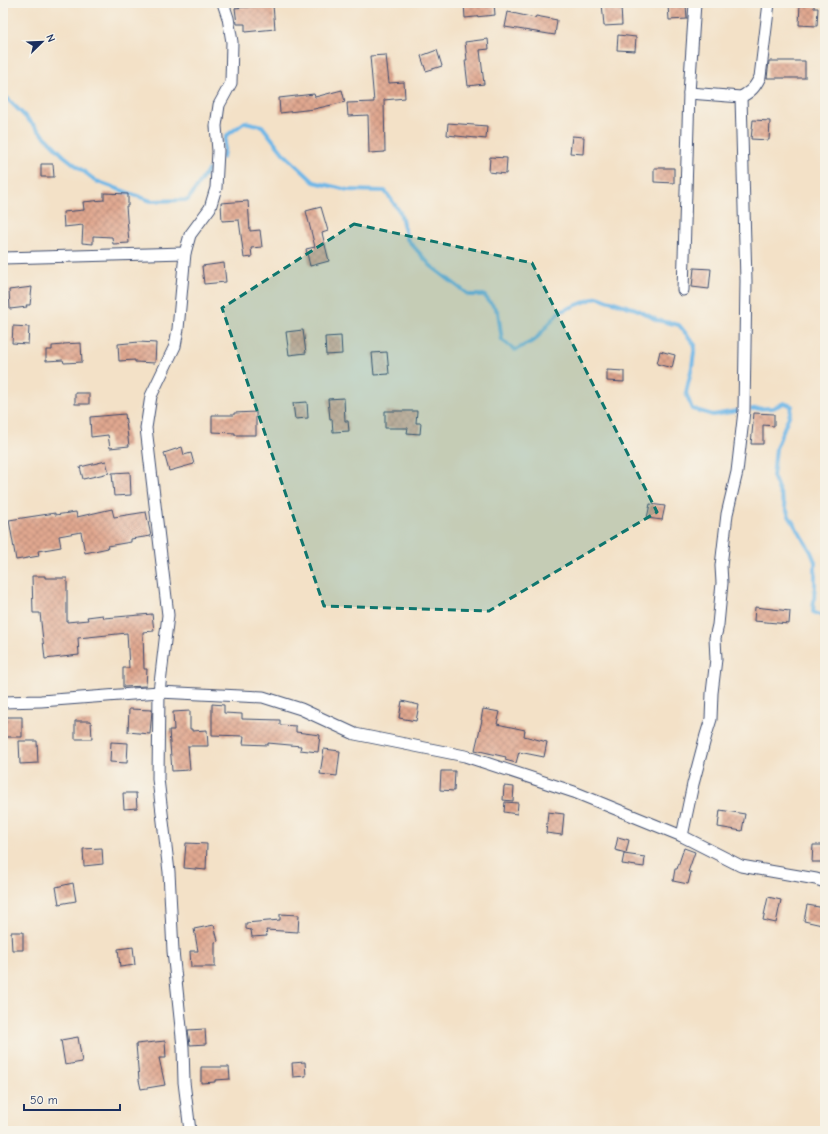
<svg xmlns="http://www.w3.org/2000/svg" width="828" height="1134" font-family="'Comic Neue',sans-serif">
  <defs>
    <pattern id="building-cross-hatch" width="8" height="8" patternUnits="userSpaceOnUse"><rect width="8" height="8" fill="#e0a78f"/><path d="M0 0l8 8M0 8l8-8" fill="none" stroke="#b58878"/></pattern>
  </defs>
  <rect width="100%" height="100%" fill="#f7f3e8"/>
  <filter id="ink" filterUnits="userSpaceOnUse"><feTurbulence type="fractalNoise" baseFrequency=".025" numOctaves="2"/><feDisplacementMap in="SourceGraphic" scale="8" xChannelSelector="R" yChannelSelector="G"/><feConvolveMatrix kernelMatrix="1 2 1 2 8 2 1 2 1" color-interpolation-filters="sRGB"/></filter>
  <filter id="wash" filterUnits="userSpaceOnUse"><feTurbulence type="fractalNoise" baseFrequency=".012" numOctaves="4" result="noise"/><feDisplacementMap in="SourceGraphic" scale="16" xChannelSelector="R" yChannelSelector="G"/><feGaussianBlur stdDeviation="0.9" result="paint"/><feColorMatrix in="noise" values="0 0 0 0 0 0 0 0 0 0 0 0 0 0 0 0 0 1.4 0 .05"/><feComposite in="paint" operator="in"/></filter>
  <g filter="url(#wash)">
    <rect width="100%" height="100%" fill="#f3e1c7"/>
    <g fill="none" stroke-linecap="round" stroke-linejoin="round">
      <!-- stream -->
      <g stroke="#70b7e7" stroke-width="4">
        <path d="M3,94l61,62 32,25 55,20 37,-1 20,-30"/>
        <path d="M223,158l3,-22 19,-14 17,4 21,27 31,29 34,8 37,1 15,21 7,27 24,27 38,29h15l14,17 4,28 13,10 20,-10 24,-28 38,-15 39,12 21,11 22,5 16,20 -3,22 -6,26 6,16 21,6 24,-4"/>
        <path d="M752,409l21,-1 11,-5 8,3 -3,10 -13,32 -3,28 16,40 22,36 4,10v23l-2,27 12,5"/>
      </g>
    </g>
    <g id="blocks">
      <!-- building -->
      <g fill="url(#building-cross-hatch)">
        <path d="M464,3h30l1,12 -30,3z"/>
        <path d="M602,3h11v4l8,-1 1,19 -18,1z"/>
        <path d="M800,3h14v5h4l-1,18 -18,-1z"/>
        <path d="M686,4l1,15 -18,1 -1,-15z"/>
        <path d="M273,5l2,24 -30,3v-8h-8l-2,-16z"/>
        <path d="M508,12l27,6 1,-2 21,4 -2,15 -50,-8z"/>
        <path d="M618,35l18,2 -1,14 -18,-1z"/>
        <path d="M488,39l1,10 -9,1 4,34 -16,2 -3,-26h2l-2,-18z"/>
        <path d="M437,50l5,16 -16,5 -5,-15z"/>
        <path d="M386,55l3,28 15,-1 1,16 -21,2 1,52 -16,1 -1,-38 -20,1 -1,-13 27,-1 -4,-46z"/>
        <path d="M769,61h36v17h-38z"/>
        <path d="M342,90l3,12 -31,7 -34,4 -1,-15 35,-4 1,3z"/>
        <path d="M753,120l17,1 -1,19 -18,-1z"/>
        <path d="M448,123l39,3 -1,13 -39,-4z"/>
        <path d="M572,136l12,1 -1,17 -13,-1z"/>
        <path d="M490,157l17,1 -1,16 -17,-2z"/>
        <path d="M41,164h12l1,13h-13z"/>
        <path d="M654,168h20v15l-20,-1z"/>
        <path d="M104,193l24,1v12h-2l3,37 -16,1 -1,-7 -19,-1v8l-11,-1 1,-18 -19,2 -1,-15 21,-2 -1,-8 21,-2z"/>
        <path d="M248,201l2,30 10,-1 2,17 -11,1 1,9 -8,1 -5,-38 -17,1 -1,-18z"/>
        <path d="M321,207l7,24 -6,2 7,28 -19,5 -4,-17 9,-2 -9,-36z"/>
        <path d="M224,263l2,19 -22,2 -2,-18z"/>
        <path d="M694,268l17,1 -2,20 -17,-2z"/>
        <path d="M32,287l-2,18h-4l1,2 -17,2 -1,-19z"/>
        <path d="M13,326l16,1 -1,17 -16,-1z"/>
        <path d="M303,330l3,23 -17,2 -3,-23z"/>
        <path d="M341,336l1,18 -16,1 -1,-18z"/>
        <path d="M139,342l17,1 -1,20 -20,-1v-2l-16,1 -1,-17z"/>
        <path d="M81,343l1,19 -18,1 -1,-3 -17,1v-11h6v-4l11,-1v-1z"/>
        <path d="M660,351l15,4 -3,13 -15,-4z"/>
        <path d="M387,352l2,22 -15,1 -2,-22z"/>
        <path d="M607,370l17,1v11l-17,-1z"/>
        <rect x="75" y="393" width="14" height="11"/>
        <path d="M344,398l1,23h3l1,10 -16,1 -1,-13h-2l-2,-20z"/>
        <path d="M307,402l1,16 -13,1 -2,-16z"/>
        <path d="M385,411h32l-1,12h5l-1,11 -13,-1 1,-5h-23z"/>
        <path d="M256,412v23h-21v-2l-23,-1v-17h22v-2z"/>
        <path d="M754,413l20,1v12l-11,-1v19h-12z"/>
        <path d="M125,414l4,32 -19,2 -2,-13 -17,2 -1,-20z"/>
        <path d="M182,447l2,8 7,-2 3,11 -25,7 -5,-18z"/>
        <path d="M106,461l3,12 -26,6 -3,-12z"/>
        <path d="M130,472l1,23 -17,1 -2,-23z"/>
        <path d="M650,504l15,2 -3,14 -15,-2z"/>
        <path d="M112,509l2,8 32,-5 5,24 -20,3v3l-24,4 1,2 -23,5 -4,-21 -22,4 2,11 -23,4 1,5 -23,4 -7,-40 46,-7v2l21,-3 1,5z"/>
        <path d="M32,576h13v2h22v44l21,-2 -1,-3 16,-2 1,3 48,-4 2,17 -11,1 1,37h3l-1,17 -23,1v-19h6l-2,-35 -49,5 1,17 -34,4 -5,-46h-7z"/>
        <path d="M755,607l35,4 -1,13 -35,-3z"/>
        <path d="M402,701l17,4 -3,16 -17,-3z"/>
        <path d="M212,704l12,1v8l18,1v5l38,1v5l16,1v6l24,3 -2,17 -18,-2 1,-4 -33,-3v2l-25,-1 1,-8 -32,-1z"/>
        <path d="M129,709l23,1 -2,24 -22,-2z"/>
        <path d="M483,709l17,3 -3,12 28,6 -1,6 23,6 -3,15 -25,-5 -3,11 -11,-3 1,-3 -31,-7 7,-30h-1z"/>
        <path d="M190,711v18h2v2l15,-1 1,16h-20l2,24 -18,1 -3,-41h5l-1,-18z"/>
        <path d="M6,717h16v20h-17z"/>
        <path d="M75,721h16l1,18h-17z"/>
        <path d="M19,741h18l1,22 -18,1z"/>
        <path d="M111,742l17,1 -1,20 -17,-1z"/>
        <path d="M324,749l16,2 -3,25 -17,-2z"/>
        <path d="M441,771h14l-1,20 -14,-1z"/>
        <path d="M504,786l10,1 -1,14 -10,-1z"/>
        <path d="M123,793h13l1,15 -13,1z"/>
        <path d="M505,802l13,1 -1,11 -13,-2z"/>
        <path d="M720,810l25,4 -3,17 -24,-4z"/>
        <path d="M548,812l16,2 -2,21 -16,-2z"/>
        <path d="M618,837l11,3 -3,13 -11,-3z"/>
        <path d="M186,843l21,1 -1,26 -22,-2z"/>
        <path d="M813,845h12v17h-13z"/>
        <path d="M102,848l1,16 -19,2 -1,-17z"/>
        <path d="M684,848l11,4 -7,20h3l-3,12 -15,-3 2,-12h2z"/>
        <path d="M624,854l21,3 -1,10 -22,-3z"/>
        <path d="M73,883l3,18 -17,3 -3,-17z"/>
        <path d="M768,897l13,3 -5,23 -13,-3z"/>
        <path d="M807,905l18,3 -3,17 -18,-4z"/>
        <path d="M280,914l19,1 -1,17 -32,-2 1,6 -15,1 -1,-7 -5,-1v-6l34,-3z"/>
        <path d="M214,925l4,16 -3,1v25h-24l-1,-16h8l-4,-22z"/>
        <path d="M11,932h12v18h-11z"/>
        <path d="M133,947l2,18 -15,2 -2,-18z"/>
        <path d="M205,1029l1,15 -16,1 -2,-15z"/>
        <path d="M78,1037l4,25 -17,3 -4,-25z"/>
        <path d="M165,1041l1,17h-7l6,27 -24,4 -2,-9 -3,-36z"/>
        <path d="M305,1062l1,14 -13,1 -1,-14z"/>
        <path d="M201,1067h28l1,12 -15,1v2l-14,1z"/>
      </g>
    </g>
  </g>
  <g filter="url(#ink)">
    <use href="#blocks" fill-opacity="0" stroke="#3b4a6e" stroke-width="1"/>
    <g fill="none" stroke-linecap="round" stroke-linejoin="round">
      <!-- street casing -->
      <g stroke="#3b4a6e" stroke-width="13">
        <g id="street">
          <path d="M689,93l52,4c11,-6 14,-10 19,-20l9,-74"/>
          <path d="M3,258l182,-5"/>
          <path d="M683,290l6,-197 6,-90"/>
          <path d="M3,702l38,-1 118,-9 104,5 38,12 54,25 110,22 109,36 108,44 59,30 75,13 9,3"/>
          <path d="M682,836l11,-52 13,-49 5,-16 1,-26 4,-34 -1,-21 3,-13 4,-42 -1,-17 6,-52 10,-42 7,-61 2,-130 -5,-184"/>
          <path d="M190,1131l-6,-49 -1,-35 -10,-96 -4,-79 -11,-93 1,-87 9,-77 -22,-187 5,-32 24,-50 3,-17 7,-76 5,-18 20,-27 6,-20 2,-37 -2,-25 3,-21 12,-22 1,-41 -4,-24 -5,-15"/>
        </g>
      </g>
      <!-- street -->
      <use href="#street" stroke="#fff" stroke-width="11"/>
    </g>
  </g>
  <!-- marked area -->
  <path fill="#0f766e" fill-opacity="0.2" stroke="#0f766e" stroke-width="3" stroke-dasharray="8 5" stroke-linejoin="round" d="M354,224l178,39 125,249 -168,99 -165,-5 -102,-298z"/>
  <!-- margin -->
  <rect width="828" height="1134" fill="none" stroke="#f7f3e8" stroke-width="16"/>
  <!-- north arrow -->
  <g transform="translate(42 42) rotate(67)" stroke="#f7f3e8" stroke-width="3" paint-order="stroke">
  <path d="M0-3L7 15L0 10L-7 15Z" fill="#1b2f5e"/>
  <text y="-6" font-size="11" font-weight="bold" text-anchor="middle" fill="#1b2f5e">N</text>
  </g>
  <!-- scale -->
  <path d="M24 1104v6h96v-6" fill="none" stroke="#1b2f5e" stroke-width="2"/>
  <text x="30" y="1104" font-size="12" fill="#1b2f5e" stroke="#f7f3e8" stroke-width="3" paint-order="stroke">50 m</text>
</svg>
